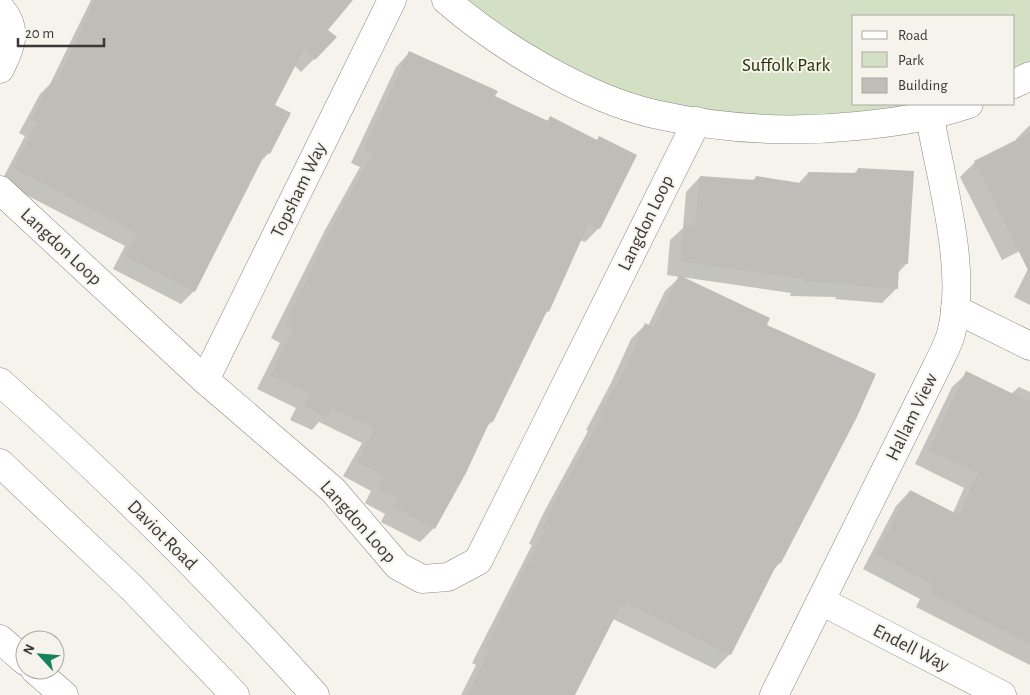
<svg xmlns="http://www.w3.org/2000/svg" width="1030" height="695" font-family="'Alegreya Sans',sans-serif">
  <rect width="100%" height="100%" fill="#f6f3ed"/>
  <!-- green -->
  <path fill="#d4e0c3" d="M446,0h584v76l-16,8v-68h-160v88h115l-85,19 -231,-9z"/>
  <!-- shadow -->
  <g fill="#0003">
    <path d="M91,0h261l-26,30 -12,29 -13,13 -7,-7 -21,40 -4,48 -11,11 -64,127 -13,13 -68,-35 12,-23 -124,-64 24,-46 -6,-3 21,-39 10,-10z"/>
    <path d="M410,52l83,45 53,25 4,-4 46,23 3,-3v90l-14,14 -5,-2 -32,71 -4,4 -52,107 -6,5 -52,101 -14,14 -39,-20 4,-8 -20,-11 6,-12 -28,-15 19,-33 -43,-21 -7,8 -22,-10 6,-12 -39,-19 23,-46 -9,-5 54,-108 35,-63 -9,-4 45,-96z"/>
    <path d="M1030,125v121l-28,14 -42,-83 15,-15 42,-21 -1,-2z"/>
    <path d="M858,169l48,95 -8,9 -1,15 -15,15 -47,-4 1,-2 -46,-1 1,-3 -110,-16 84,49 91,90 -76,147 -8,8 -42,83 -15,15 -102,-50 -40,76h-112l15,-30 -4,-2 60,-118 -3,-1 14,-30 45,-83 -2,-1 25,-47 20,-44 14,-14 3,1 17,-35 15,-14 -13,-2 3,-35 13,-12 3,-36 14,-15 52,4 4,-4 42,7 10,-11 45,2z"/>
    <path d="M1030,265v40l-16,-8z"/>
    <path d="M967,373l44,21 8,-7 11,5v273l-114,-58 4,-8 -57,-30 33,-63 14,-15 43,22 11,-25 -49,-24 37,-77z"/>
  </g>
  <!-- building -->
  <g fill="#c0bcb7">
    <path d="M95,0h258l-25,30 9,7 -22,23 -11,-11 -29,56 16,8 -21,41 -4,-2 -71,140 -70,-36 12,-23 -124,-65 24,-45 -6,-3 22,-41 4,2z"/>
    <path d="M409,51l89,40 -3,5 53,25 2,-5 47,24 2,-4 38,19 -37,74 -11,-6 -40,89 -2,-1 -54,111 -3,-1 -24,52 -31,56 -41,-22 5,-8 -21,-11 6,-12 -27,-14 18,-34 -43,-20 -5,9 -23,-11 6,-12 -39,-19 23,-46 -9,-5 54,-110 34,-61 -9,-4z"/>
    <path d="M1030,133v141l-56,-113z"/>
    <path d="M858,168l56,3 -6,93h-9l-1,25 -49,-4v-2l-45,-1v-3l-124,-18 4,-36 11,1 5,-50 55,4 1,-4 51,8 1,-12 50,1z"/>
    <path d="M679,275l91,43 -3,7 109,49 -19,43 -76,146 -3,-1 -47,93 -104,-51 -2,4 -4,-3 -46,90h-107l21,-45 -4,-2 60,-118 -3,-1 15,-31 45,-82 -3,-1 27,-48 19,-44 9,5z"/>
    <path d="M966,371l64,31v242l-100,-51 4,-8 -58,-31 34,-64 49,25 19,-42 -49,-23z"/>
  </g>
  <g fill="none" stroke-linecap="round" stroke-linejoin="round">
    <!-- street casing -->
    <g stroke="#8c8984" stroke-width="29">
      <g id="street">
        <path d="M446,0c53,46 139,98 208,114 67,15 136,19 203,12 41,-4 73,-9 112,-22"/>
        <path d="M0,8c19,21 11,39 0,61"/>
        <path d="M1014,84l16,-8"/>
        <path d="M0,190l205,190 128,110 65,76 24,13 26,-2 30,-16 219,-440"/>
        <path d="M955,309l75,37"/>
        <path d="M205,380l187,-380"/>
        <path d="M821,601l181,94"/>
        <path d="M0,639l25,22"/>
        <path d="M35,670l29,25"/>
        <path d="M774,695l163,-329c5,-11 11,-21 14,-32 17,-65 -10,-152 -21,-217"/>
      </g>
    </g>
    <!-- secondary casing -->
    <g stroke="#8c8984" stroke-width="29">
      <g id="secondary">
        <path d="M0,382c111,98 216,203 315,313"/>
        <path d="M0,463l132,125 103,107"/>
      </g>
    </g>
    <!-- street -->
    <use href="#street" stroke="#fff" stroke-width="28"/>
    <!-- secondary -->
    <use href="#secondary" stroke="#fff" stroke-width="28"/>
  </g>
  <g text-anchor="middle" dominant-baseline="central" stroke-width="4" stroke-linejoin="round" paint-order="stroke">
    <!-- park labels -->
    <g font-size="19" fill="#243102" stroke="#f6f3ed">
      <text x="786" y="65">Suffolk Park</text>
    </g>
    <!-- street labels -->
    <g font-size="19" fill="#393836" stroke="#f6f3ed">
      <text transform="translate(299 190) rotate(-64)">Topsham Way</text>
      <text transform="translate(646 223) rotate(-64)">Langdon Loop</text>
      <text transform="translate(61 247) rotate(43)">Langdon Loop</text>
      <text transform="translate(912 417) rotate(-64)">Hallam View</text>
      <text transform="translate(358 522) rotate(48)">Langdon Loop</text>
      <text transform="translate(162 535) rotate(45)">Daviot Road</text>
      <text transform="translate(911 648) rotate(27)">Endell Way</text>
    </g>
  </g>
  <!-- legend -->
  <rect x="852" y="15" width="162" height="90" fill="#f6f3ed" stroke="#aaa8a4"/>
  <rect x="862" y="31" width="25" height="8" fill="#ffffff" stroke="#aaa8a4"/>
  <text x="898" y="40" font-size="15" fill="#393836">Road</text>
  <rect x="862" y="52" width="25" height="15" fill="#d4e0c3" stroke="#aaa8a4"/>
  <text x="898" y="65" font-size="15" fill="#393836">Park</text>
  <rect x="862" y="78" width="25" height="15" fill="#c0bcb7" stroke="#aaa8a4"/>
  <text x="898" y="90" font-size="15" fill="#393836">Building</text>
  <!-- north arrow -->
  <g transform="translate(40 655) rotate(296)"><circle r="24" fill="#f6f3ed" stroke="#aaa8a4"/>
  <path d="M0-4L9 19L0 12L-9 19Z" fill="#17825e"/>
  <text y="-8" font-size="14" font-weight="bold" text-anchor="middle" fill="#393836">N</text>
  </g>
  <!-- scale -->
  <path d="M18 38v8h86v-8" fill="none" stroke="#393836" stroke-width="2.5"/>
  <text x="25" y="38" font-size="15" fill="#393836" stroke="#f6f3ed" stroke-width="4" paint-order="stroke">20 m</text>
</svg>
